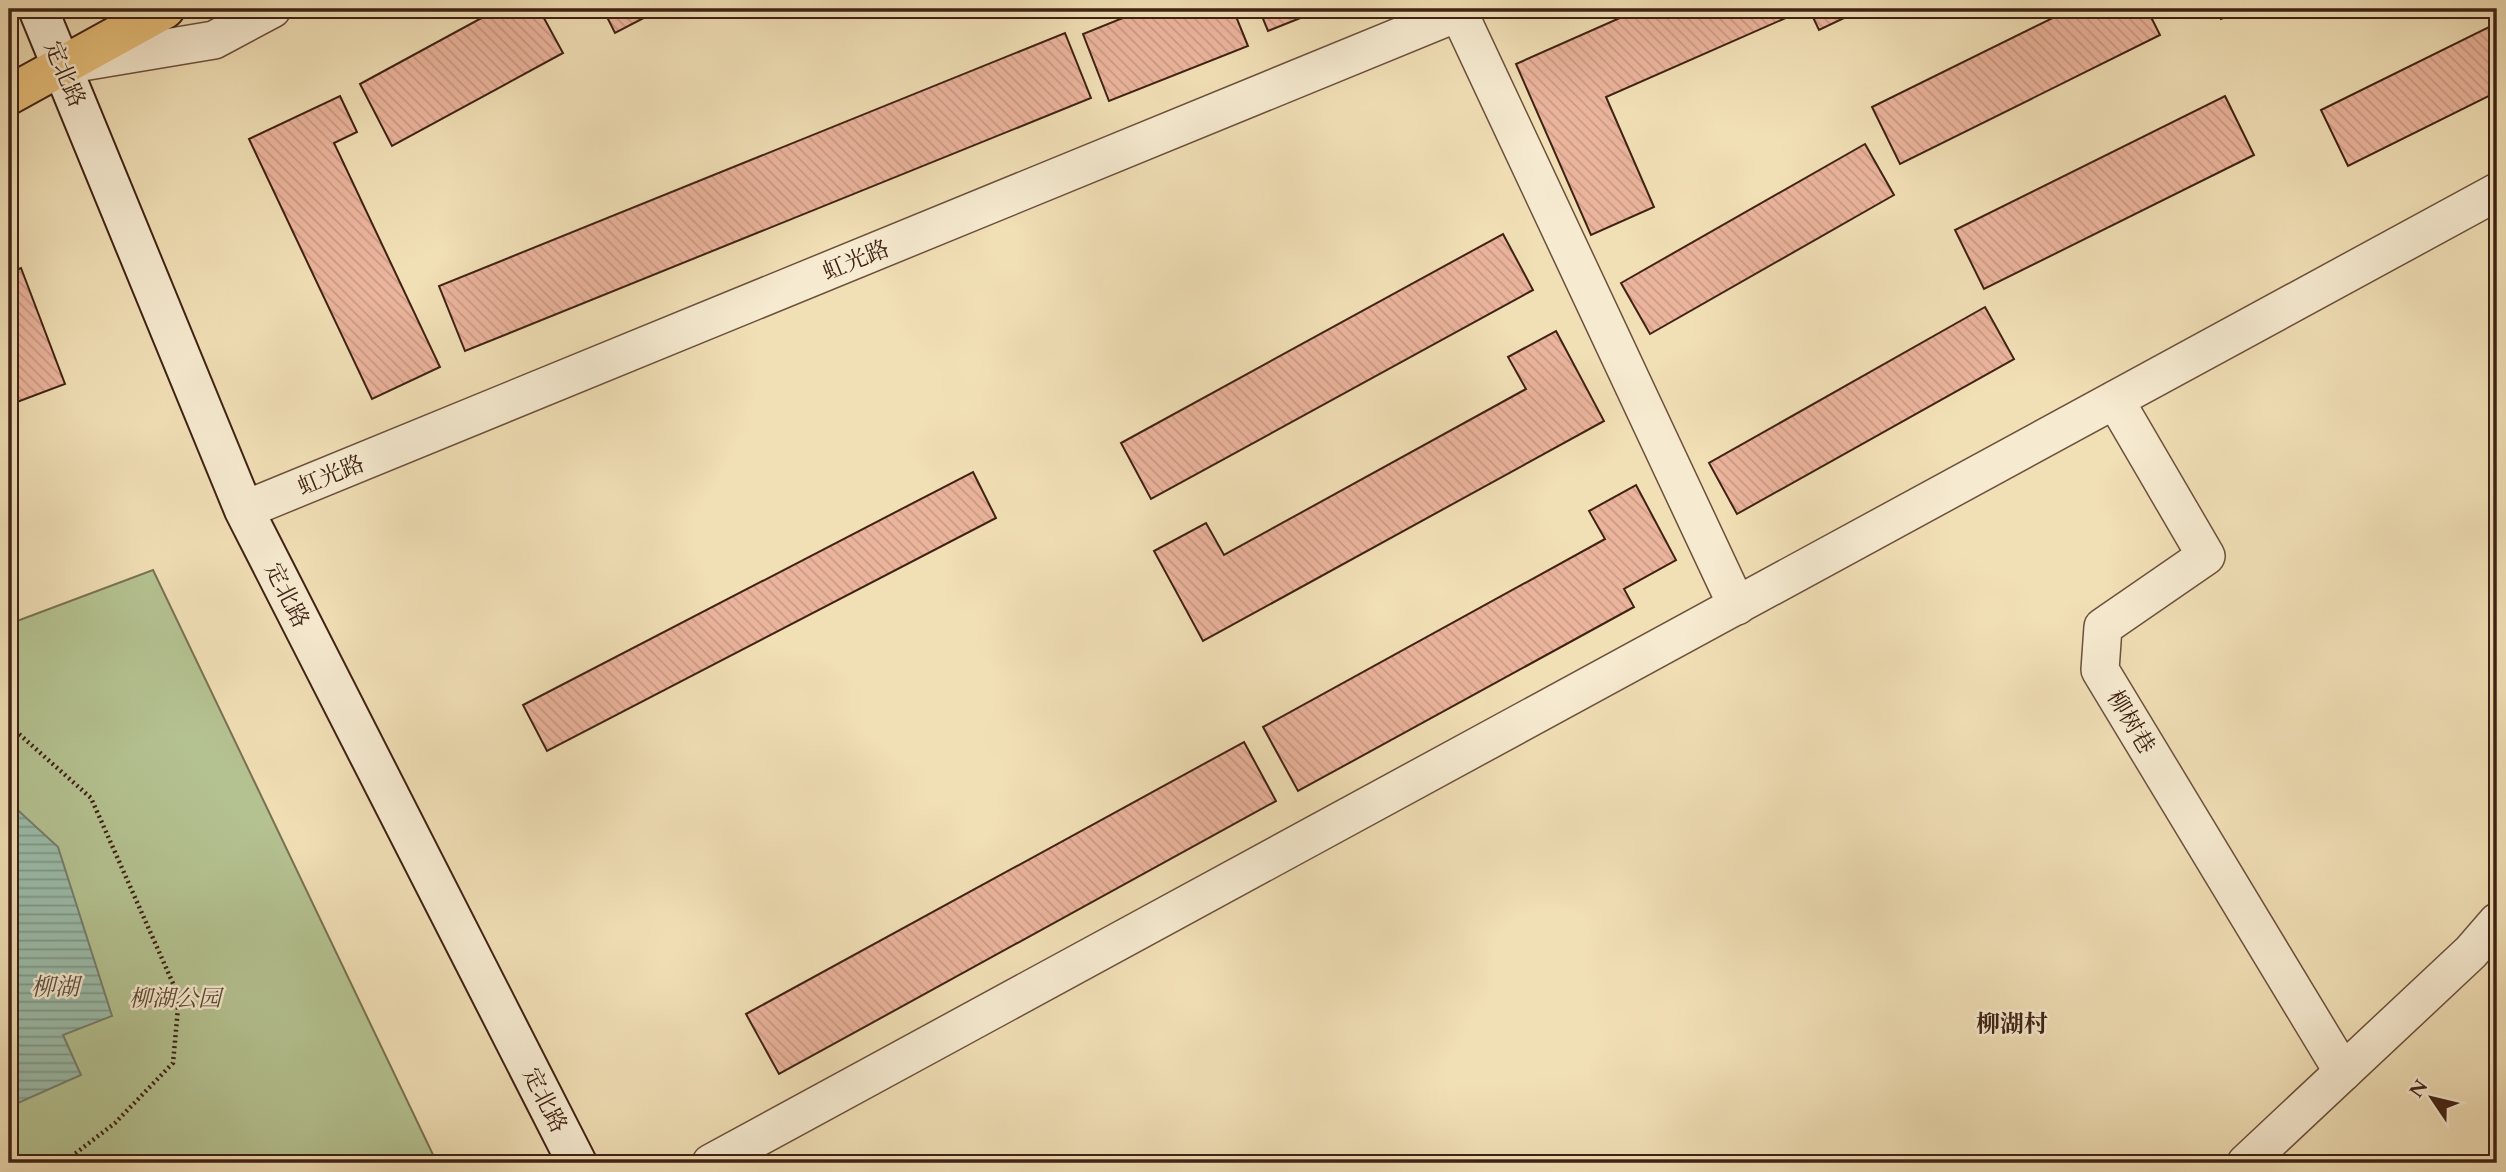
<svg xmlns="http://www.w3.org/2000/svg" width="2506" height="1172" font-family="Cardo,'Noto Serif SC',serif">
  <defs>
    <pattern id="water-rules" width="6" height="5" patternUnits="userSpaceOnUse" patternTransform="scale(1.75)"><rect width="6" height="5" fill="#9bbdab"/><path d="M0 2.5h6" fill="none" stroke="#80998a"/></pattern>
    <pattern id="building-back-hatch" width="6" height="6" patternUnits="userSpaceOnUse" patternTransform="scale(1.75)"><rect width="6" height="6" fill="#ebb49c"/><path d="M-1 5l2 2M0 0l6 6M5-1l2 2" fill="none" stroke="#cb9a86"/></pattern>
  </defs>
  <rect width="100%" height="100%" fill="#f1dfb6"/>
  <filter id="stains"><feTurbulence type="fractalNoise" baseFrequency=".00286" numOctaves="4"/><feColorMatrix values="0 0 0 0 .2 0 0 0 0 .09 0 0 0 0 .02 0 0 0 .5 -.17"/></filter>
  <radialGradient id="worn" r=".72"><stop offset=".6" stop-color="#630" stop-opacity="0"/><stop offset="1" stop-color="#630" stop-opacity=".3"/></radialGradient>
  <!-- park -->
  <path fill="#b5c392" stroke="#7a7253" stroke-width="2" d="M153,570l284,593h-428v-539z"/>
  <!-- water -->
  <path fill="url(#water-rules)" stroke="#767f6f" stroke-width="2" d="M9,802l49,45 54,169 -49,19 18,40 -72,32z"/>
  <!-- building -->
  <g fill="url(#building-back-hatch)" stroke="#3f2214" stroke-width="2">
    <path d="M498,9h41l24,44 -171,93 -32,-62z"/>
    <path d="M603,9h58l-46,24z"/>
    <path d="M1145,9h88l15,37 -139,55 -26,-67z"/>
    <path d="M1259,9h64l-55,22z"/>
    <path d="M1640,9h155l2,4 -191,84 48,110 -63,28 -75,-171z"/>
    <path d="M1809,9h54l-44,21z"/>
    <path d="M2071,9h76l13,26 -260,129 -28,-57z"/>
    <path d="M2215,9h27l-21,10z"/>
    <path d="M2497,23v69l-149,74 -27,-56z"/>
    <path d="M1065,33l26,65 -626,253 -26,-65z"/>
    <path d="M340,96l17,36 -23,11 106,224 -68,32 -123,-260z"/>
    <path d="M2225,96l29,59 -270,134 -29,-59z"/>
    <path d="M1865,144l29,51 -244,139 -29,-51z"/>
    <path d="M1503,234l30,56 -382,209 -30,-56z"/>
    <path d="M21,268l44,116 -56,21v-132z"/>
    <path d="M1985,307l29,52 -277,155 -28,-51z"/>
    <path d="M1556,331l48,90 -401,220 -49,-90 52,-28 18,32 302,-166 -18,-32z"/>
    <path d="M973,472l23,46 -449,233 -24,-46z"/>
    <path d="M1636,485l40,75 -52,29 10,18 -336,184 -35,-64 342,-188 -16,-28z"/>
    <path d="M1244,742l32,59 -497,273 -33,-60z"/>
  </g>
  <g fill="none" stroke-linecap="round" stroke-linejoin="round">
    <!-- street casing -->
    <g stroke="#6c513c" stroke-width="40">
      <g id="street">
        <path d="M1457,9l280,597"/>
        <path d="M70,64l144,-24 58,-31"/>
        <path d="M2115,400l91,156 -103,71 -3,43 243,402"/>
        <path d="M244,510l1223,-501"/>
        <path d="M711,1163l1786,-971"/>
        <path d="M2246,1163l225,-211 26,-30"/>
      </g>
    </g>
    <!-- secondary casing -->
    <g stroke="#3f2214" stroke-width="42">
      <path id="secondary" d="M38,9l206,501 333,653"/>
    </g>
    <!-- primary casing -->
    <g stroke="#3f2214" stroke-width="42">
      <path id="primary" d="M9,95l156,-86"/>
    </g>
    <!-- path -->
    <path stroke="#3f2214" stroke-width="4.5" stroke-dasharray="2 3.5" stroke-linecap="butt" d="M9,730l10,4 72,64 88,199 -6,66 -58,60 -52,40"/>
    <!-- street -->
    <use href="#street" stroke="#f6ead0" stroke-width="37"/>
    <!-- secondary -->
    <use href="#secondary" stroke="#f6ead0" stroke-width="38"/>
    <!-- primary -->
    <use href="#primary" stroke="#e8c07b" stroke-width="38"/>
  </g>
  <g text-anchor="middle" dominant-baseline="central" stroke-width="5" stroke-linejoin="round" paint-order="stroke">
    <!-- street labels -->
    <g font-size="23" fill="#3f2214" stroke="#f6ead0">
      <text transform="translate(65 74) rotate(67)">定北路</text>
      <text transform="translate(856 260) rotate(-22)">虹光路</text>
      <text transform="translate(331 475) rotate(-22)">虹光路</text>
      <text transform="translate(287 595) rotate(63)">定北路</text>
      <text transform="translate(2131 722) rotate(59)">柳树巷</text>
      <text transform="translate(545 1100) rotate(63)">定北路</text>
    </g>
    <!-- park labels -->
    <g font-size="23" font-style="italic" fill="#5c4a34" stroke="#f6ead0">
      <text x="175" y="998">柳湖公园</text>
    </g>
    <!-- water labels -->
    <g font-size="24" font-style="italic" fill="#5b5041" stroke="#f6ead0">
      <text x="55" y="987">柳湖</text>
    </g>
    <!-- neighbourhood labels -->
    <g font-size="24" font-weight="bold" fill="#3f2214" stroke="#f6ead0">
      <text x="2012" y="1024">柳湖村</text>
    </g>
  </g>
  <!-- margin -->
  <rect width="2506" height="1172" fill="none" stroke="#f1dfb6" stroke-width="35"/>
  <rect x="10" y="10" width="2485" height="1151" fill="none" stroke="#3f2214" stroke-width="3.5"/>
  <rect x="18" y="18" width="2471" height="1137" fill="none" stroke="#3f2214" stroke-width="2"/>
  <!-- north arrow -->
  <g transform="translate(2432 1098) rotate(305)" stroke="#f6ead0" stroke-width="5" paint-order="stroke">
  <path d="M0-5L12 26L0 18L-12 26Z" fill="#3f2214"/>
  <text y="-10" font-size="19" font-weight="bold" text-anchor="middle" fill="#3f2214">N</text>
  </g>
  <rect width="100%" height="100%" filter="url(#stains)"/>
  <rect width="100%" height="100%" fill="url(#worn)"/>
</svg>
